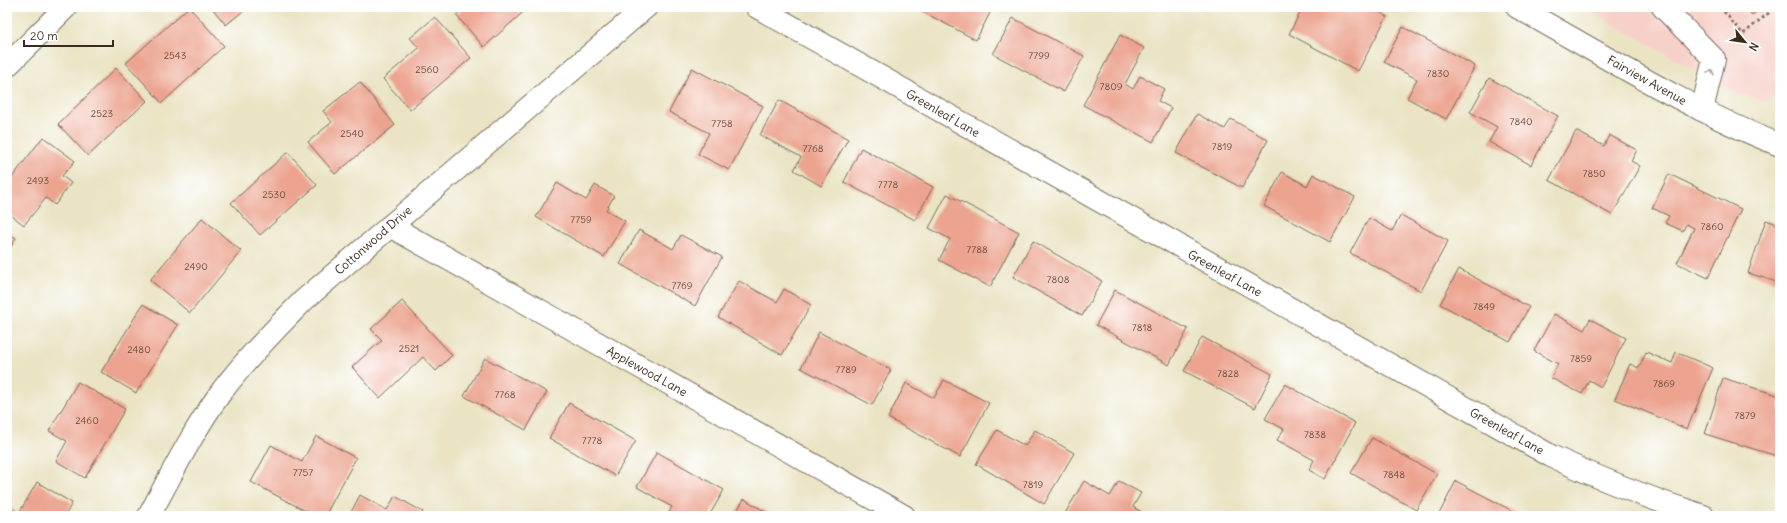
<svg xmlns="http://www.w3.org/2000/svg" width="1787" height="523" font-family="Delius,sans-serif">
  <rect width="100%" height="100%" fill="#fff"/>
  <filter id="ink" filterUnits="userSpaceOnUse"><feTurbulence type="fractalNoise" baseFrequency=".025" numOctaves="2"/><feDisplacementMap in="SourceGraphic" scale="8" xChannelSelector="R" yChannelSelector="G"/><feConvolveMatrix kernelMatrix="1 2 1 2 8 2 1 2 1" color-interpolation-filters="sRGB"/></filter>
  <filter id="wash" filterUnits="userSpaceOnUse"><feTurbulence type="fractalNoise" baseFrequency=".012" numOctaves="4" result="noise"/><feDisplacementMap in="SourceGraphic" scale="16" xChannelSelector="R" yChannelSelector="G"/><feGaussianBlur stdDeviation="0.9" result="paint"/><feColorMatrix in="noise" values="0 0 0 0 0 0 0 0 0 0 0 0 0 0 0 0 0 1.4 0 .05"/><feComposite in="paint" operator="in"/></filter>
  <g filter="url(#wash)">
    <rect width="100%" height="100%" fill="#eae4c5"/>
    <!-- built -->
    <path fill="#f7d1c9" d="M1583,7h197v74l-11,21 -34,-9z"/>
    <g id="blocks">
      <!-- building -->
      <g fill="#eca490">
        <path d="M189,7l35,39 -62,57 -36,-40z"/>
        <path d="M211,7h37l-22,18z"/>
        <path d="M465,7h64l-45,40 -28,-32z"/>
        <path d="M914,7h79l-17,33z"/>
        <path d="M1303,7h67l17,9 -29,55 -69,-37z"/>
        <path d="M1744,7h17l-9,8z"/>
        <path d="M435,17l36,41 -61,52 -27,-31 36,-31 -9,-10z"/>
        <path d="M1013,18l71,38 -20,36 -71,-38z"/>
        <path d="M1403,27l72,39 -29,53 -39,-21 10,-19 -33,-17z"/>
        <path d="M1120,35l24,13 -19,36 8,5 7,-13 24,13 -6,12 13,7 -18,34 -70,-37z"/>
        <path d="M116,68l31,33 -59,55 -30,-32z"/>
        <path d="M692,68l71,38 -34,64 -31,-16 11,-21 -40,-21z"/>
        <path d="M1489,78l69,38 -27,49 -42,-23 8,-15 -27,-15z"/>
        <path d="M360,82l35,43 -60,49 -27,-32 24,-20 -9,-11z"/>
        <path d="M779,100l69,39 -27,47 -27,-16 7,-13 -41,-22z"/>
        <path d="M1197,114l28,15 6,-10 37,21 -26,48 -66,-35z"/>
        <path d="M1576,131l28,15 5,-11 28,15 -6,11 9,5 -28,49 -63,-35z"/>
        <path d="M43,137l32,24 -13,15 9,7 -16,22 -9,-7 -22,27 -17,-13v-28z"/>
        <path d="M861,148l72,39 -18,33 -71,-38z"/>
        <path d="M288,152l29,33 -57,50 -29,-32z"/>
        <path d="M1282,172l25,14 6,-12 42,23 -25,45 -66,-36z"/>
        <path d="M1669,174l72,35 -33,69 -31,-15 17,-35 -8,-4 -3,7 -18,-8 4,-7 -17,-8z"/>
        <path d="M557,183l29,17 9,-15 19,11 -8,14 19,11 -21,36 -68,-40z"/>
        <path d="M947,194l72,38 -29,55 -51,-27 11,-21 -21,-11z"/>
        <path d="M1401,215l47,26 -27,50 -71,-38 19,-35 23,13z"/>
        <path d="M202,218l39,33 -51,62 -40,-33z"/>
        <path d="M1766,220l14,5v58l-32,-10z"/>
        <path d="M639,230l34,19 8,-14 41,22 -27,49 -75,-42z"/>
        <path d="M7,232l9,6 -9,16z"/>
        <path d="M1033,241l69,40 -20,35 -69,-39z"/>
        <path d="M1459,269l70,38 -19,35 -70,-38z"/>
        <path d="M739,281l38,21 7,-13 27,16 -29,50 -64,-38z"/>
        <path d="M1115,290l73,39 -19,36 -73,-40z"/>
        <path d="M402,301l50,54 -16,16 -13,-14 -43,41 -28,-31 30,-27 -11,-11z"/>
        <path d="M143,304l35,21 -42,68 -35,-21z"/>
        <path d="M1554,314l30,16 6,-11 36,19 -25,49 -12,-7 -7,14 -31,-16 7,-14 -24,-13z"/>
        <path d="M819,332l72,38 -19,35 -71,-37z"/>
        <path d="M1202,337l70,37 -17,34 -71,-37z"/>
        <path d="M1646,352l26,11 4,-11 37,16 -26,61 -72,-30 15,-35 9,4z"/>
        <path d="M485,358l62,34 -21,38 -62,-34z"/>
        <path d="M1723,378l57,18v61l-75,-23z"/>
        <path d="M944,380l45,23 -29,54 -72,-39 18,-35 28,15z"/>
        <path d="M78,382l47,27 -40,69 -29,-17 11,-20 -18,-10z"/>
        <path d="M1285,384l70,39 -30,56 -16,-9 5,-10 -37,-20 7,-11 -19,-10z"/>
        <path d="M569,403l67,38 -21,35 -66,-38z"/>
        <path d="M997,430l28,16 10,-16 39,23 -30,51 -68,-40z"/>
        <path d="M316,436l40,22 -31,58h-10l-64,-34 20,-37 31,17z"/>
        <path d="M1372,438l65,36 -21,36 -65,-37z"/>
        <path d="M657,452l67,38 -15,26h-42l5,-9 -35,-20z"/>
        <path d="M1084,481l26,15 9,-15 22,12 -8,14 15,9h-82l-2,-1z"/>
        <path d="M1456,481l66,35h-84z"/>
        <path d="M37,482l35,21 -7,13h-58v-10l12,7z"/>
        <path d="M360,495l27,15 8,-14 28,16 -2,4h-72z"/>
        <path d="M744,499l29,17h-39z"/>
      </g>
    </g>
  </g>
  <g filter="url(#ink)">
    <use href="#blocks" fill-opacity="0" stroke="#786b58" stroke-width="1"/>
    <g fill="none" stroke-linecap="round" stroke-linejoin="round">
      <!-- minor casing -->
      <g stroke="#786b58" stroke-width="24">
        <g id="minor">
          <path d="M757,7l794,449c49,23 100,43 152,60"/>
          <path d="M1517,7c86,48 171,102 263,138"/>
          <path d="M1663,7l51,52 -12,51"/>
          <path d="M7,66l59,-59"/>
          <path d="M390,226l514,290"/>
          <path d="M149,516c22,-41 43,-83 70,-121 25,-34 55,-65 85,-95l342,-293"/>
        </g>
      </g>
      <!-- path -->
      <path stroke="#786b58" stroke-width="2.5" stroke-dasharray="3 3" stroke-linecap="butt" d="M1720,7l23,27 33,-27"/>
      <!-- minor -->
      <use href="#minor" stroke="#fff" stroke-width="22"/>
    </g>
    <!-- one-way arrows -->
    <defs><path id="oneway-chevron" d="M-2-3.5L2.5 0L-2 3.5" fill="none" stroke-width="1.6" stroke-linecap="round" stroke-linejoin="round"/></defs>
    <use stroke="#a79f9a" href="#oneway-chevron" transform="translate(1711 72) rotate(-77)"/>
  </g>
  <g text-anchor="middle" dominant-baseline="central" stroke-width="4" stroke-linejoin="round" paint-order="stroke">
    <!-- number labels -->
    <g font-size="10" fill="#67483a">
      <text x="175" y="55">2543</text>
      <text x="1039" y="55">7799</text>
      <text x="427" y="69">2560</text>
      <text x="1438" y="73">7830</text>
      <text x="1111" y="86">7809</text>
      <text x="102" y="113">2523</text>
      <text x="1521" y="121">7840</text>
      <text x="722" y="123">7758</text>
      <text x="352" y="133">2540</text>
      <text x="1222" y="146">7819</text>
      <text x="813" y="148">7768</text>
      <text x="1594" y="173">7850</text>
      <text x="38" y="180">2493</text>
      <text x="888" y="184">7778</text>
      <text x="274" y="194">2530</text>
      <text x="581" y="219">7759</text>
      <text x="1712" y="226">7860</text>
      <text x="977" y="249">7788</text>
      <text x="196" y="266">2490</text>
      <text x="1058" y="279">7808</text>
      <text x="682" y="285">7769</text>
      <text x="1484" y="306">7849</text>
      <text x="1142" y="327">7818</text>
      <text x="409" y="348">2521</text>
      <text x="139" y="349">2480</text>
      <text x="1581" y="358">7859</text>
      <text x="846" y="369">7789</text>
      <text x="1228" y="373">7828</text>
      <text x="1664" y="383">7869</text>
      <text x="505" y="394">7768</text>
      <text x="1745" y="415">7879</text>
      <text x="87" y="420">2460</text>
      <text x="1315" y="434">7838</text>
      <text x="592" y="440">7778</text>
      <text x="303" y="472">7757</text>
      <text x="1394" y="474">7848</text>
      <text x="1033" y="484">7819</text>
    </g>
    <!-- street labels -->
    <g font-size="12" fill="#3b2a1e" stroke="#fff">
      <text transform="translate(1647 80) rotate(29)">Fairview Avenue</text>
      <text transform="translate(943 113) rotate(30)">Greenleaf Lane</text>
      <text transform="translate(373 240) rotate(-41)">Cottonwood Drive</text>
      <text transform="translate(1225 273) rotate(29)">Greenleaf Lane</text>
      <text transform="translate(647 371) rotate(29)">Applewood Lane</text>
      <text transform="translate(1507 431) rotate(29)">Greenleaf Lane</text>
    </g>
  </g>
  <!-- margin -->
  <rect width="1787" height="523" fill="none" stroke="#fff" stroke-width="24"/>
  <!-- north arrow -->
  <g transform="translate(1745 42) rotate(119)" stroke="#ffffff" stroke-width="3" paint-order="stroke">
  <path d="M0-3L7 15L0 10L-7 15Z" fill="#3b2a1e"/>
  <text y="-6" font-size="11" font-weight="bold" text-anchor="middle" fill="#3b2a1e">N</text>
  </g>
  <!-- scale -->
  <path d="M24 40v6h89v-6" fill="none" stroke="#3b2a1e" stroke-width="2"/>
  <text x="30" y="40" font-size="12" fill="#3b2a1e" stroke="#ffffff" stroke-width="3" paint-order="stroke">20 m</text>
</svg>
